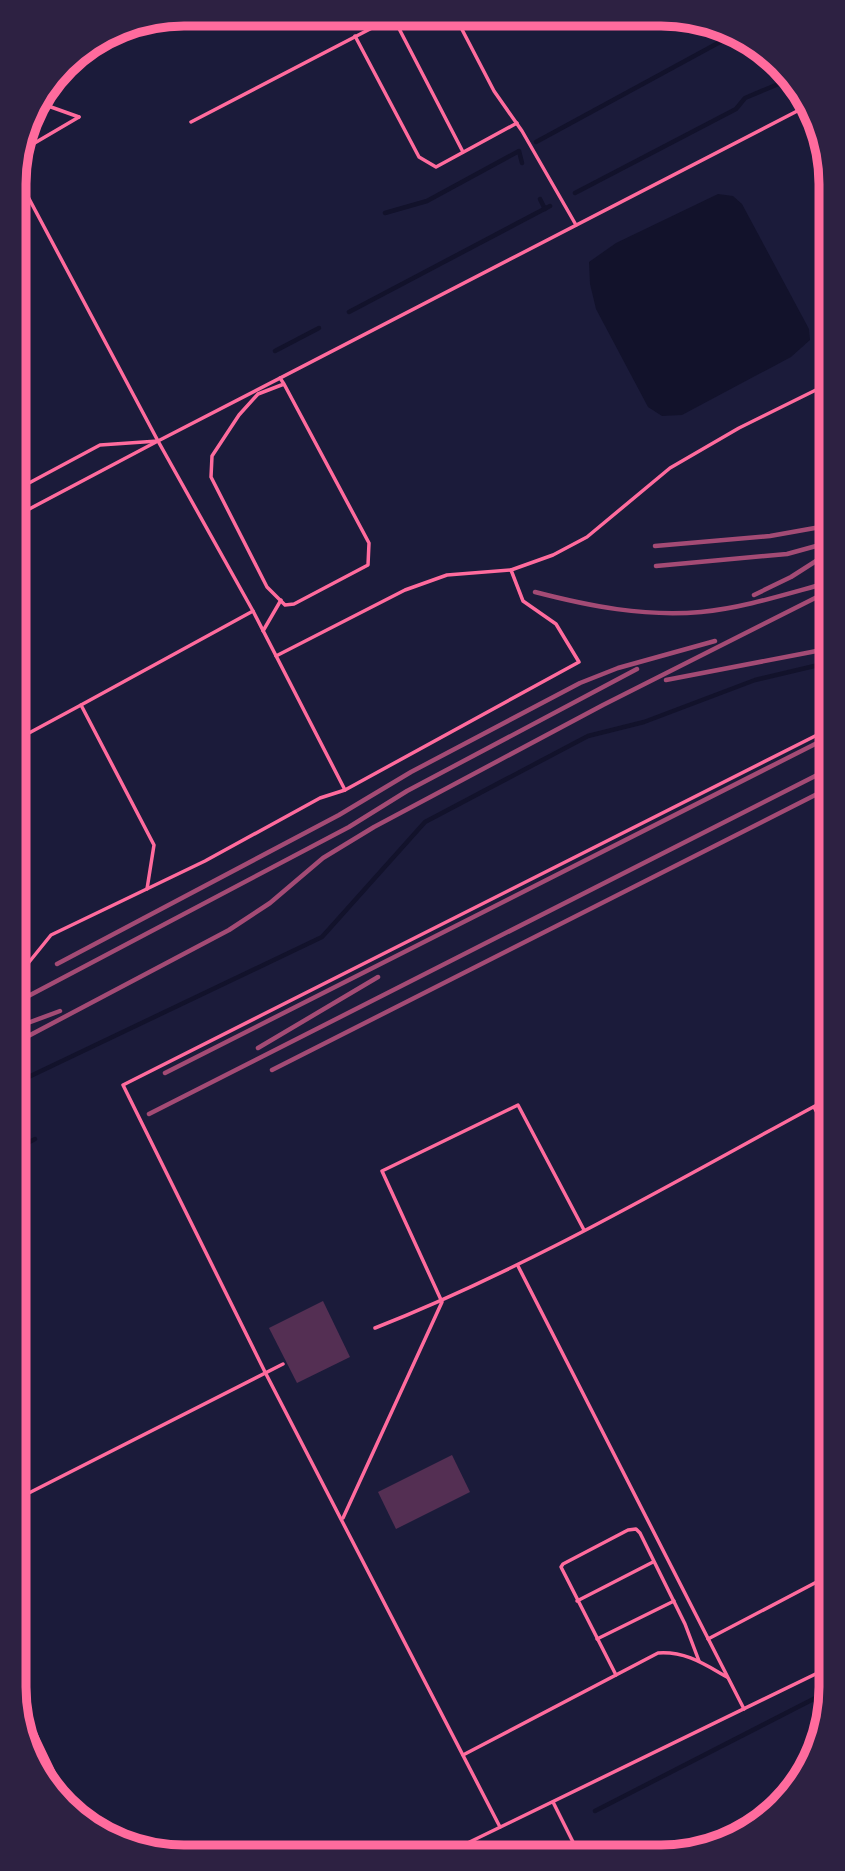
<svg xmlns="http://www.w3.org/2000/svg" width="845" height="1871" font-family="Rubik,sans-serif">
  <rect width="100%" height="100%" fill="#1b1b3a"/>
  <!-- water -->
  <path fill="#12122b" d="M718,194l15,2 9,8 67,125 1,11 -19,17 -109,58 -20,1 -14,-9 -52,-98 -6,-25 -1,-22 27,-19z"/>
  <g fill="none" stroke-linecap="round" stroke-linejoin="round">
    <!-- stream -->
    <g stroke="#12122b" stroke-width="4.5">
      <path d="M536,142l195,-106"/>
      <path d="M575,193l161,-84 9,-11 43,-18"/>
      <path d="M540,199l5,10"/>
      <path d="M385,213l42,-12 92,-50 3,12"/>
      <path d="M349,312l201,-106"/>
      <path d="M275,351l44,-23"/>
      <path d="M18,1082l304,-145 103,-115 163,-86 56,-14 111,-42 72,-17"/>
      <path d="M18,1148l17,-9"/>
      <path d="M595,1811l236,-121"/>
      <path d="M512,1852l11,-5"/>
    </g>
  </g>
  <!-- building -->
  <g fill="#542f53">
    <path d="M323,1301l27,56 -53,26 -28,-55z"/>
    <path d="M452,1455l18,37 -74,37 -18,-37z"/>
  </g>
  <g fill="none" stroke-linecap="round" stroke-linejoin="round">
    <!-- service -->
    <g stroke="#ff6b9d" stroke-width="3.5">
      <path d="M455,16l39,75 28,40 54,94"/>
      <path d="M393,17l70,135"/>
      <path d="M355,36l64,121 17,10 81,-44"/>
      <path d="M37,102l42,15"/>
      <path d="M191,122l206,-107"/>
      <path d="M21,151l58,-34"/>
      <path d="M15,171l4,8"/>
      <path d="M26,193l132,248 95,170 92,179"/>
      <path d="M280,378l4,6 85,159 -1,22 -74,39 -9,1 -18,-18 -56,-110 1,-21 27,-41 19,-21 26,-10"/>
      <path d="M29,483l71,-38 58,-4 647,-334"/>
      <path d="M16,516l140,-74"/>
      <path d="M263,631l18,-31"/>
      <path d="M276,656l129,-66 42,-15 64,-5"/>
      <path d="M16,740l65,-35"/>
      <path d="M147,889l7,-44 -73,-140 172,-94"/>
      <path d="M17,977l34,-42 154,-74 115,-63 25,-8 234,-128 -23,-38 -33,-23 -12,-31 42,-15 34,-18 83,-69 69,-40 87,-43"/>
      <path d="M814,1107l15,28"/>
      <path d="M518,1266l226,443"/>
      <path d="M375,1328c157,-62 304,-149 453,-229"/>
      <path d="M19,1498l264,-134"/>
      <path d="M343,1518l99,-216 -60,-131 136,-66 66,125"/>
      <path d="M577,1601l76,-39"/>
      <path d="M597,1639l77,-38"/>
      <path d="M708,1639l122,-64"/>
      <path d="M616,1675l-55,-108 2,-3 65,-34 8,-1 4,4 45,91 14,37"/>
      <path d="M20,1701l55,115"/>
      <path d="M463,1755l195,-102c27,-2 46,11 69,24"/>
      <path d="M553,1802l25,50"/>
      <path d="M500,1827l-235,-455 -142,-287 704,-355"/>
      <path d="M449,1852l381,-185"/>
    </g>
    <!-- rail -->
    <g stroke="#a44b75" stroke-width="4.5">
      <path d="M655,546l115,-10 56,-10"/>
      <path d="M656,566l131,-12 40,-11"/>
      <path d="M535,592c54,14 109,25 166,20 42,-4 85,-18 126,-29"/>
      <path d="M754,595l37,-18 36,-23"/>
      <path d="M666,680l161,-31"/>
      <path d="M57,964l282,-149 72,-43 169,-89 38,-15 97,-27"/>
      <path d="M17,1002l332,-175 58,-36 230,-122"/>
      <path d="M17,1027l43,-16"/>
      <path d="M17,1042l212,-112 41,-27 53,-45 51,-31 229,-122 224,-113"/>
      <path d="M258,1048l120,-71"/>
      <path d="M272,1070l555,-281"/>
      <path d="M165,1073l662,-335"/>
      <path d="M149,1114l678,-344"/>
    </g>
  </g>
  <!-- crop -->
  <path d="M0 0H845V1871H0ZM184 26H661A158 158 0 0 1 819 184V1687A158 158 0 0 1 661 1845H184A158 158 0 0 1 26 1687V184A158 158 0 0 1 184 26Z" fill="#2d2142" fill-rule="evenodd"/>
  <path fill="none" stroke="#ff6b9d" stroke-width="9" d="M184 26H661A158 158 0 0 1 819 184V1687A158 158 0 0 1 661 1845H184A158 158 0 0 1 26 1687V184A158 158 0 0 1 184 26Z"/>
</svg>
